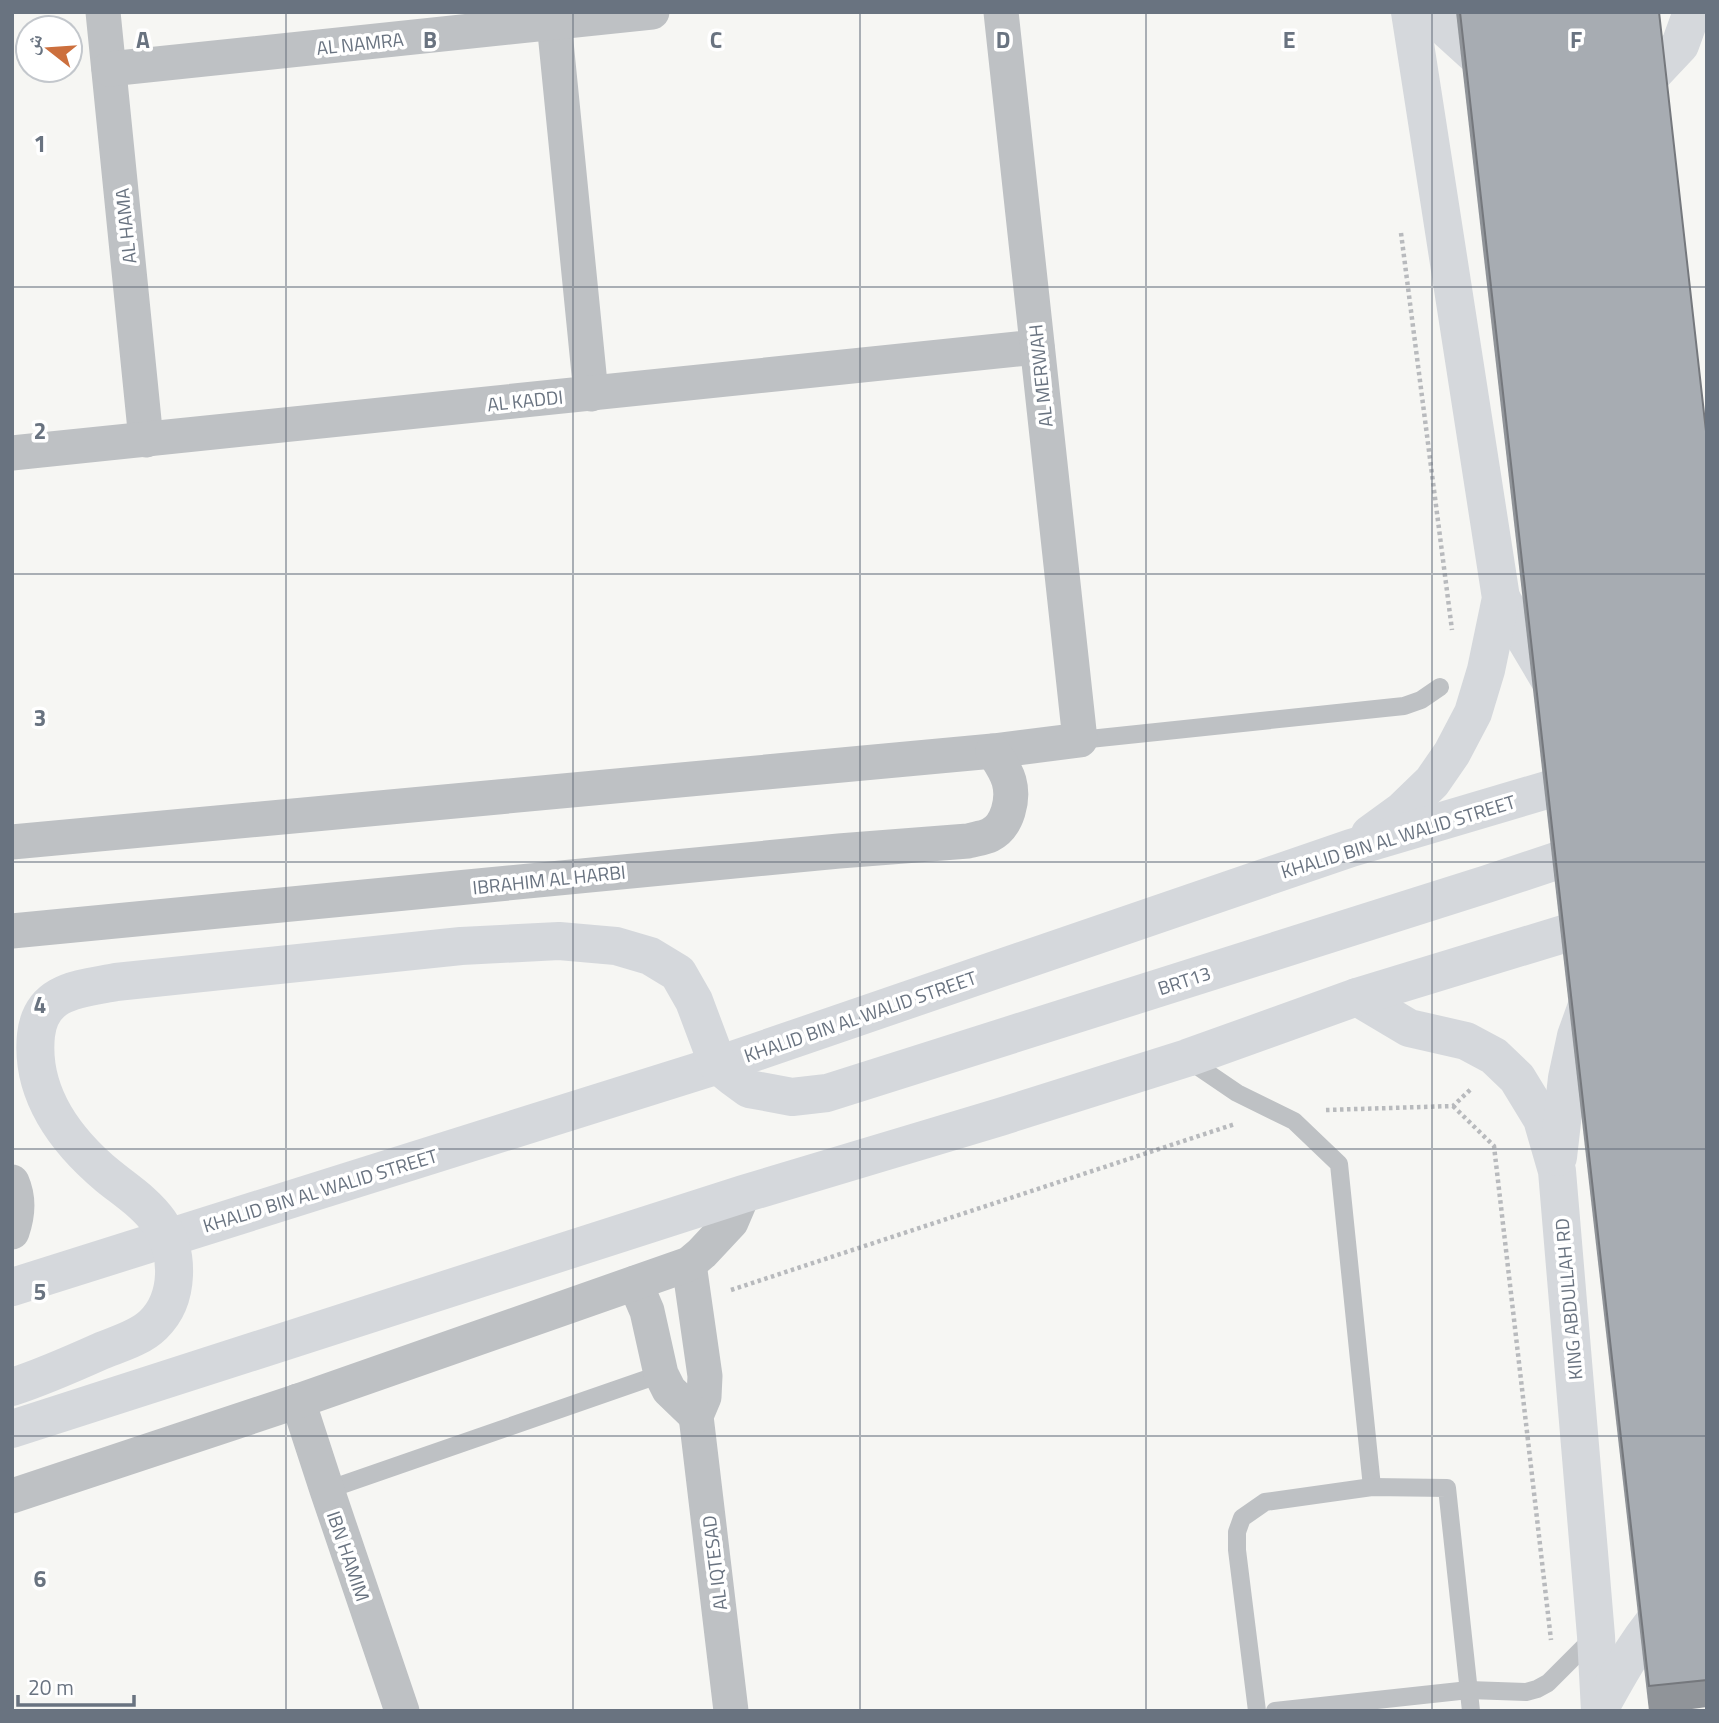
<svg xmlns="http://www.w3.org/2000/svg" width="1719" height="1723" font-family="'Titillium Web','Noto Naskh Arabic',sans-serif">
  <rect width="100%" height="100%" fill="#f6f6f3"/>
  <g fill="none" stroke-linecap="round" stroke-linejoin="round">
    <!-- path -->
    <g stroke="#b8babd" stroke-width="4.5" stroke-dasharray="3.5 3.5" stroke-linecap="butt">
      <path d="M1401,233l51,397"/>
      <path d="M1453,1106l41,40 57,494"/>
      <path d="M1326,1110l127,-4 18,-17"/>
      <path d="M731,1290l504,-166"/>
    </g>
    <!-- service -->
    <g stroke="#bec1c4" stroke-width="18">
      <path d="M1080,740l324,-34 17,-6 19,-13"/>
      <path d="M1187,1059l50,34 57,28 45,43 33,323"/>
      <path d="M327,1490l334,-116"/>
      <path d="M1257,1711l-20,-161v-18l5,-14 23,-16 107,-15 75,1 24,223"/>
      <path d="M1275,1711l194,-21 57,2 11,-3 11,-6 45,-45"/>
    </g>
    <!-- minor -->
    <g stroke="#bec1c4" stroke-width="35">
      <path d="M103,12l43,428"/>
      <path d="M554,22l37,372"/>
      <path d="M109,69l543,-57"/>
      <path d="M12,453l1025,-106"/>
      <path d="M12,842l981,-91 87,-11 -79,-728"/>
      <path d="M12,931l827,-80 129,-10c7,-2 16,-3 22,-6 18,-9 24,-36 19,-54 -3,-11 -10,-20 -16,-30"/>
      <path d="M12,1182c7,16 6,33 0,50"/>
      <path d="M689,1264l16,112 -1,21 -8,19 35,295"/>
      <path d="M635,1283l12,28 14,63 8,16 27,26"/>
      <path d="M298,1401l29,89 75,221"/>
      <path d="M12,1496l286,-95 391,-137 13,-11 29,-31 12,-28"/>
    </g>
    <!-- secondary -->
    <g stroke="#d5d8dc" stroke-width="38">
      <path d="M1428,12l54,49 21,10"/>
      <path d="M1621,87l26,-7 33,-35 12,-33"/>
      <path d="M1501,598l54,91"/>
      <path d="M1370,834l33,-24 29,-28 20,-29 21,-40 13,-43 15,-72 -91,-586"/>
      <path d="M1357,997l52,31 57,13 28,15 23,22 25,41 15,52 39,465 4,75"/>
      <path d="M1558,1157l9,-79 9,-42 14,-39"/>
      <path d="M12,1287l706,-222 633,-217 243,-72"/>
      <path d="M12,1387c31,-10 60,-23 89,-36 17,-7 39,-13 52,-26 27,-26 27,-73 6,-103 -13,-19 -34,-32 -51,-46 -42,-35 -78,-83 -72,-141 5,-45 43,-46 80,-53l345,-36 98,-5 57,5 34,10 28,17 16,28 24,64 16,13 15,11 43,8 35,-4 660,-209 114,-38"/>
      <path d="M12,1429l731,-235 257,-77 187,-59 170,-61 259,-79 91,-24"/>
      <path d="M1600,1708c21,-38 41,-75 72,-106 12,-12 18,-19 35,-26"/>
    </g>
  </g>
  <!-- wall -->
  <path fill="#909499" d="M1456,12h203l48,428v1267l-30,4h-28z"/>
  <!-- building -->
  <path fill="#a7acb2" stroke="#75787d" stroke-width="2" d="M1460,12h199l48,428v1240l-58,6z"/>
  <!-- grid -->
  <path fill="none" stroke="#697380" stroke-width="2" stroke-opacity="0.55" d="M286,12v1699M573,12v1699M860,12v1699M1146,12v1699M1432,12v1699M12,287h1695M12,574h1695M12,862h1695M12,1149h1695M12,1436h1695"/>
  <g text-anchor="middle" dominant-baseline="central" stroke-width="7" stroke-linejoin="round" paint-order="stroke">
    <!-- street labels -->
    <g font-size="19" fill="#697380" stroke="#fff">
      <text transform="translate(360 43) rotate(-6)">AL NAMRA</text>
      <text transform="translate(125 226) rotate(-96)">AL HAMA</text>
      <text transform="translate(1040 376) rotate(-96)">AL MERWAH</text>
      <text transform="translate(525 400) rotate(-6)">AL KADDI</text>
      <text transform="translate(1398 836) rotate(-17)">KHALID BIN AL WALID STREET</text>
      <text transform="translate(549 879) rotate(-6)">IBRAHIM AL HARBI</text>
      <text transform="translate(1184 980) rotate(-18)">BRT13</text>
      <text transform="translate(860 1016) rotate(-19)">KHALID BIN AL WALID STREET</text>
      <text transform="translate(320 1190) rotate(-17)">KHALID BIN AL WALID STREET</text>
      <text transform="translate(1568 1299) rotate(-95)">KING ABDULLAH RD</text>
      <text transform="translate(349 1556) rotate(71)">IBN HAMIM</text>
      <text transform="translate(714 1563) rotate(-97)">AL IQTESAD</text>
    </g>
  </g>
  <g font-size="23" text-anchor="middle" font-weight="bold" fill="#697380" stroke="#fff" stroke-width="7" stroke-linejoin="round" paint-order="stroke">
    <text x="143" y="48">A</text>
    <text x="430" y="48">B</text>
    <text x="716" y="48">C</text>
    <text x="1003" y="48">D</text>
    <text x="1289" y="48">E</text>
    <text x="1576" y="48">F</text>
    <text x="40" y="152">1</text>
    <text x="40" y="439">2</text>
    <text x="40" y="726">3</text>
    <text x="40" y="1013">4</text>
    <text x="40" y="1300">5</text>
    <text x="40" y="1587">6</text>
  </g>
  <!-- border -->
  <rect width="1719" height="1723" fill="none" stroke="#697380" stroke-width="28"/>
  <!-- north arrow -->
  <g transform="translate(49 49) rotate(287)"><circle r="33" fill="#ffffff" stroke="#c3c7cc" stroke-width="2"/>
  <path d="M0-5L12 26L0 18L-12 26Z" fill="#cc6f3d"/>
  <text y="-10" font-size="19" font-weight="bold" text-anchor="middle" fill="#697380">ش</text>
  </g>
  <!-- scale -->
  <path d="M18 1695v10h116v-10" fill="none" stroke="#697380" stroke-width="3.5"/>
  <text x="28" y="1695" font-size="21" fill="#697380" stroke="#ffffff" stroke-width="5" paint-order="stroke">20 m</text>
</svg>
